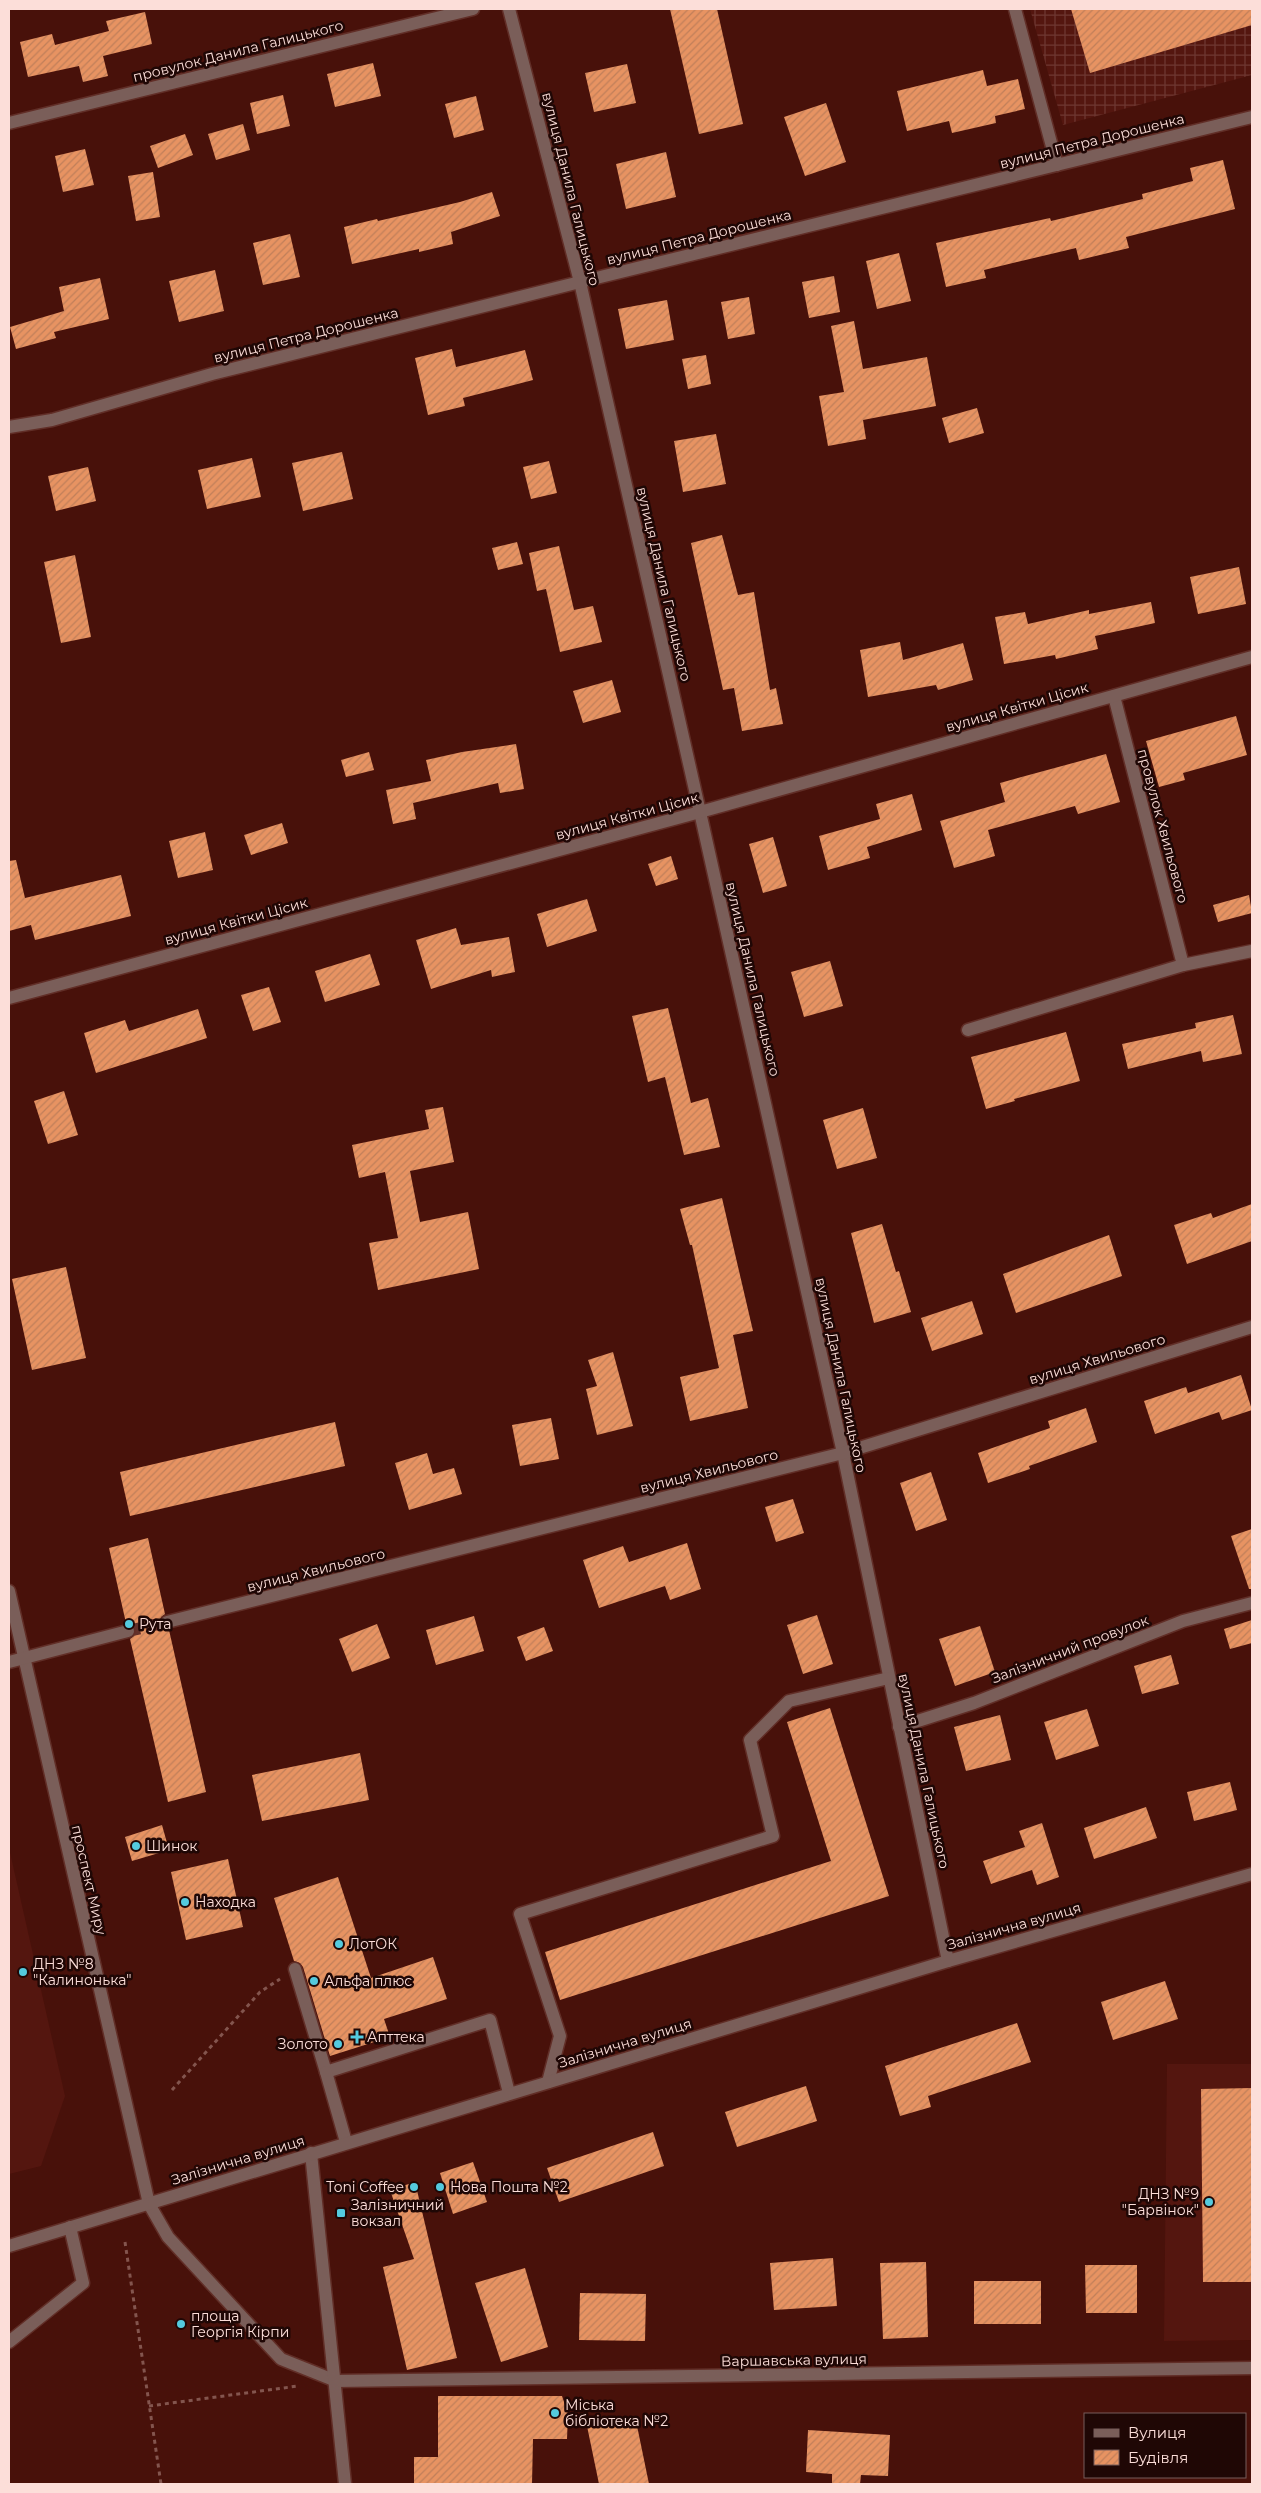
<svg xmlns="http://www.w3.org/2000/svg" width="1261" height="2493" font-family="Montserrat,sans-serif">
  <defs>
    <pattern id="industrial-grid" width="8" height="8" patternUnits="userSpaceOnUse" patternTransform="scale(1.25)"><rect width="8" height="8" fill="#54160f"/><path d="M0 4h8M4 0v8" fill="none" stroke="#6e3731"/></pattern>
    <pattern id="building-hatch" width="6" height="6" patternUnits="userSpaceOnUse" patternTransform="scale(1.25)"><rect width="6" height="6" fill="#e79362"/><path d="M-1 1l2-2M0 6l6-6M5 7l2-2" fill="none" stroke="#c07f5a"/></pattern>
  </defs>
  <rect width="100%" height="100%" fill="#48110a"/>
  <!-- built -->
  <g fill="#54160f">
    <path d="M9,1848l56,248 -24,70 -32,8z"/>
    <path d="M1167,2064h85v276l-88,1z"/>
  </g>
  <!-- industrial -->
  <path fill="url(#industrial-grid)" d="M1030,9h222v66l-189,50z"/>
  <!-- building -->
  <g fill="url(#building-hatch)">
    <path d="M670,9h47l26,115 -44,10z"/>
    <path d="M1071,9h181v16l-162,48z"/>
    <path d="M145,12l7,32 -49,12 5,20 -25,6 -4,-16 -51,11 -8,-35 32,-8 3,11 54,-14 -3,-10z"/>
    <path d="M373,63l8,33 -46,11 -8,-33z"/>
    <path d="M627,64l9,39 -42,9 -9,-39z"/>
    <path d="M983,70l4,16 31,-7 7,30 -30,7 1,7 -44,10 -3,-12 -42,10 -10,-40z"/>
    <path d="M283,95l7,31 -33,8 -7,-31z"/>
    <path d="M476,96l8,34 -30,8 -9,-34z"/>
    <path d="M826,103l20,59 -41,14 -21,-59z"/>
    <path d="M243,124l7,26 -34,10 -8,-26z"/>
    <path d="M185,134l8,21 -35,13 -8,-22z"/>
    <path d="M85,149l9,36 -31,7 -8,-36z"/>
    <path d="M666,152l10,45 -50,12 -10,-45z"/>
    <path d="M1223,160l12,49 -109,28 3,11 -50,12 -3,-12 -92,22 2,8 -40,9 -10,-44 114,-25 1,3 92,-22 -1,-5 51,-13 -3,-13z"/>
    <path d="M153,172l7,45 -24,4 -8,-45z"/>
    <path d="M492,192l8,24 -49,16 2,12 -34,8v-3l-67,15 -8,-37 33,-8 1,2 82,-19z"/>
    <path d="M290,234l10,43 -37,8 -10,-42z"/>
    <path d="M899,253l12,48 -34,8 -11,-48z"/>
    <path d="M215,270l9,41 -45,11 -10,-41z"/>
    <path d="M834,276l6,36 -31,6 -7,-36z"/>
    <path d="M100,278l9,41 -55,13 2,6 -40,11 -6,-22 54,-16 -5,-24z"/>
    <path d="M749,297l6,37 -27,5 -7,-37z"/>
    <path d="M667,300l7,40 -48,9 -8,-40z"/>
    <path d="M854,321l9,48 64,-12 9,49 -73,14 3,19 -38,7 -9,-50 25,-4 -13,-66z"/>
    <path d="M452,349l4,18 69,-17 8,30 -70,18 2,8 -37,9 -13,-57z"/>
    <path d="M706,355l5,29 -23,5 -6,-30z"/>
    <path d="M977,408l7,25 -35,10 -7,-25z"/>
    <path d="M716,434l10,50 -43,8 -9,-51z"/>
    <path d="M342,452l11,47 -50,12 -11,-48z"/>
    <path d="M252,458l9,39 -54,12 -9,-39z"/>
    <path d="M549,461l8,32 -26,6 -8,-32z"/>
    <path d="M88,467l8,34 -40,10 -8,-35z"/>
    <path d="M722,535l16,60 16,-3 16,98 6,-2 7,36 -41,7 -8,-43 -11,2 -32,-147z"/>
    <path d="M517,542l6,22 -25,6 -6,-22z"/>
    <path d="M559,546l15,64 19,-4 9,36 -42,10 -14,-63 -9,2 -8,-38z"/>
    <path d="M75,555l16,82 -30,6 -17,-81z"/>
    <path d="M1239,567l7,37 -48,10 -8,-37z"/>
    <path d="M1151,602l4,21 -60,13 3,13 -42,10 -1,-4 -51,9 -9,-47 30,-5 3,12 61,-14v4z"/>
    <path d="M900,642l3,18 60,-17 10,37 -35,10 -2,-5 -68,12 -8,-47z"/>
    <path d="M612,680l9,32 -38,11 -10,-32z"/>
    <path d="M1236,716l11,39 -64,18 2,7 -26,7 -13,-46z"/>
    <path d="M516,744l8,45 -24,4 -2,-10 -85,20 3,16 -23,5 -7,-34 45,-9 -5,-21 36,-8z"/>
    <path d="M369,752l5,18 -28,7 -5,-17z"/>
    <path d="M1106,754l14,48 -42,12 -3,-8 -87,24 7,26 -41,12 -14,-47 65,-19 -5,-19z"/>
    <path d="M912,794l10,36 -55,17 3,11 -42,12 -9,-34 61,-17 -4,-15z"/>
    <path d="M282,823l6,20 -37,12 -7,-20z"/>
    <path d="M205,832l8,38 -35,8 -9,-37z"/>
    <path d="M773,837l14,49 -24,7 -14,-49z"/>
    <path d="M671,856l7,23 -22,7 -8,-22z"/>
    <path d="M16,860l9,38 96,-23 10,41 -96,24 -4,-15 -22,6v-70z"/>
    <path d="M1249,895l3,18 -34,9 -5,-17z"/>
    <path d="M587,899l10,32 -50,16 -10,-33z"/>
    <path d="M456,928l5,17 48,-8 6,35 -23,5 -1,-7 -60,19 -15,-49z"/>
    <path d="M370,954l10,31 -55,17 -10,-31z"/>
    <path d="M830,961l13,45 -39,11 -13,-45z"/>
    <path d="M269,987l12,35 -28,9 -12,-36z"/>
    <path d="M668,1008l23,95 17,-5 12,49 -36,8 -19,-78 -17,5 -16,-66z"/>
    <path d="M198,1009l9,29 -111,35 -12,-40 41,-13 4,11z"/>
    <path d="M1233,1015l9,39 -39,8 -2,-11 -73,18 -6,-25 74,-16 -1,-5z"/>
    <path d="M1066,1032l14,49 -66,18 1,2 -29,8 -15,-52z"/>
    <path d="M64,1091l14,44 -30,9 -14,-43z"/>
    <path d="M443,1107l11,55 -44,9 10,51 48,-10 11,57 -101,21 -9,-47 29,-5 -13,-66 -26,6 -7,-33 77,-16 -4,-19z"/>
    <path d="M863,1108l14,50 -40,11 -14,-49z"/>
    <path d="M722,1198l31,133 -20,4 15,73 -58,13 -10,-44 39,-9 -27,-123h-2l-10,-36z"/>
    <path d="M1252,1204v37l-65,23 -13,-39 37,-12 2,5z"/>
    <path d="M882,1224l14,48 3,-1 12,41 -37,11 -23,-90z"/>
    <path d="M1109,1235l13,41 -106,37 -13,-39z"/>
    <path d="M66,1267l20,91 -54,12 -20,-91z"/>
    <path d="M972,1301l11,33 -51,17 -11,-33z"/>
    <path d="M613,1352l20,74 -36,9 -11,-46 11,-3 -9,-26z"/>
    <path d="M1241,1375l11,35 -30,10 -3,-8 -64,22 -11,-33 42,-14 2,6z"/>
    <path d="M1086,1408l11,34 -68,24 1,3 -42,14 -10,-30 72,-25 -2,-7z"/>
    <path d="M551,1418l8,41 -39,7 -8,-41z"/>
    <path d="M335,1422l10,44 -215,50 -10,-44z"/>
    <path d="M427,1453l6,21 21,-6 8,26 -53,16 -14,-47z"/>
    <path d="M931,1472l16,48 -31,11 -16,-48z"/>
    <path d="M793,1499l11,34 -28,9 -11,-35z"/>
    <path d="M1252,1529v60h-3l-18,-53z"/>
    <path d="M148,1538l17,76 -4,3 -2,6 3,5 7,2 37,162 -38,10 -38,-163 4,-3 2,-7 -3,-4 -7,-2 -17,-75z"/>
    <path d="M687,1543l14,46 -31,11 -5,-14 -66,22 -16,-48 40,-14 6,16z"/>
    <path d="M817,1615l16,49 -30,10 -16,-49z"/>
    <path d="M474,1616l10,35 -48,14 -10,-35z"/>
    <path d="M1252,1620v23l-22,6 -6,-20z"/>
    <path d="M377,1624l13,34 -38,14 -13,-33z"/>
    <path d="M980,1626l15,46 -40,14 -16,-47z"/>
    <path d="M544,1627l9,24 -27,10 -9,-24z"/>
    <path d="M1171,1655l8,29 -37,10 -8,-28z"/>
    <path d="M830,1708l59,188 -329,104 -15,-48 286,-91 -44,-139z"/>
    <path d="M1087,1709l12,37 -43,14 -12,-38z"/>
    <path d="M1000,1715l11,45 -45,11 -12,-44z"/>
    <path d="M360,1753l9,47 -107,21 -10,-46z"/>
    <path d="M1230,1782l7,28 -43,11 -7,-29z"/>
    <path d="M1146,1807l11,31 -63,21 -10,-31z"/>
    <path d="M1042,1823l17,54 -22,8 -5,-15 -41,14 -8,-23 42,-14 -6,-16z"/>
    <path d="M162,1825l7,25 -37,11 -7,-24z"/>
    <path d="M228,1859l15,68 -57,13 -15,-68z"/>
    <path d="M338,1877l33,101 62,-21 14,42 -63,20 6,18 -60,19 -27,-89 -3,-4 -6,-2 -20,-63z"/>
    <path d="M1165,1981l13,38 -65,21 -12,-38z"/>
    <path d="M1017,2023l14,39 -103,34 3,11 -31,9 -15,-50z"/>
    <path d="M806,2086l11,35 -80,26 -12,-35z"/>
    <path d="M1252,2088v194h-49l-2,-193z"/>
    <path d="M653,2132l11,34 -105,36 -12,-34z"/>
    <path d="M473,2162l14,40 -34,12 -13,-41z"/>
    <path d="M415,2182l42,176 -50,12 -24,-103 31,-8 -24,-69z"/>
    <path d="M833,2258l4,48 -63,4 -4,-47z"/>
    <path d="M926,2262l2,75 -45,2 -3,-76z"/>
    <path d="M1085,2265h52v48h-51z"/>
    <path d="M525,2268l23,79 -47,15 -26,-79z"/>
    <rect x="974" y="2281" width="67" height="43"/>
    <path d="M580,2293l66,1 -1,47 -66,-1z"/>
    <path d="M438,2396h124l6,18 -1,25h-34l-1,45h-118v-27h24z"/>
    <path d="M635,2416l14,68h-50l-12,-58z"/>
    <path d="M808,2430l82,5 -2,41 -27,-1 -1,9h-28v-10l-26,-2z"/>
  </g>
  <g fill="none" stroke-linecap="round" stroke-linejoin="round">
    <!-- minor-tunnel -->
    <path stroke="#633029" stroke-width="12" stroke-dasharray="12 6" stroke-linecap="butt" d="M128,1631l39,-9"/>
    <!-- minor casing -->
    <g stroke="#612e27" stroke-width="15">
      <g id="minor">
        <path d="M509,9l71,273 120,530 143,641 105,508"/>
        <path d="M1015,9l42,156"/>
        <path d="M9,123l464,-114"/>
        <path d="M9,427l43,-7 160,-46 368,-92 672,-165"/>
        <path d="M1114,696l69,269"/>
        <path d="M9,998l691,-186 552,-155"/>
        <path d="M968,1030l215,-65 69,-14"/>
        <path d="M9,1591l140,613 19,33 113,122 55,22 916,-13"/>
        <path d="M167,1622l676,-169 409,-126"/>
        <path d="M9,1662l119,-31"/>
        <path d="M899,1727l75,-24 209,-82 69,-18"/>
        <path d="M295,1969l31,103 164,-52 19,73"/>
        <path d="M326,2072l20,70"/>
        <path d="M548,2082l12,-46 -40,-122 253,-78 -23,-96 39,-39 100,-23"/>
        <path d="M311,2153l34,331"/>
        <path d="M9,2246l939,-285 304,-87"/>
        <path d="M9,2342l74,-59 -13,-56"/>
      </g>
    </g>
    <!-- path -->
    <g stroke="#83554e" stroke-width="3" stroke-dasharray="4 4" stroke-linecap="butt">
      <path d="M172,2090l88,-98 20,-13"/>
      <path d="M125,2242l36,242"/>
      <path d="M149,2406l149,-20"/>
    </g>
    <!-- minor -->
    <use href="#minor" stroke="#7a5e59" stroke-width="12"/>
  </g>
  <!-- markers -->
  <g fill="#54cade" stroke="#1f0705" stroke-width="2">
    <circle cx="129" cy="1624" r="5"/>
    <circle cx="136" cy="1846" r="5"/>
    <circle cx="185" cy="1902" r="5"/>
    <circle cx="339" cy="1944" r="5"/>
    <circle cx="23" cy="1972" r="5"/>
    <circle cx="314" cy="1981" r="5"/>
    <path d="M354.5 2029.5h5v5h5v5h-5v5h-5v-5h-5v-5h5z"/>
    <circle cx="338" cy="2044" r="5"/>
    <circle cx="414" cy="2187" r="5"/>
    <circle cx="440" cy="2187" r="5"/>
    <circle cx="1209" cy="2202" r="5"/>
    <rect x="336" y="2208" width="10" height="10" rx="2.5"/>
    <circle cx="181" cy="2324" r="5"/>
    <circle cx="555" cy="2413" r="5"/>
  </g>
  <g text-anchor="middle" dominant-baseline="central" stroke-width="5" stroke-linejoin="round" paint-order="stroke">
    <!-- street labels -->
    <g font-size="14" fill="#fcded9" stroke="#1f0705">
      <text transform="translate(238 51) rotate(-14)">провулок Данила Галицького</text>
      <text transform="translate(1092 141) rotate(-14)">вулиця Петра Дорошенка</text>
      <text transform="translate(571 189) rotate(76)">вулиця Данила Галицького</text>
      <text transform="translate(699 237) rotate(-14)">вулиця Петра Дорошенка</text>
      <text transform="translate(306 335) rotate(-14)">вулиця Петра Дорошенка</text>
      <text transform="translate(664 584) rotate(77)">вулиця Данила Галицького</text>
      <text transform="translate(1017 707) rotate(-16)">вулиця Квітки Цісик</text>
      <text transform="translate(627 816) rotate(-15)">вулиця Квітки Цісик</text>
      <text transform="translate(1163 826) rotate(75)">провулок Хвильового</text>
      <text transform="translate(236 921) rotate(-15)">вулиця Квітки Цісик</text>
      <text transform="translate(753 979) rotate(77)">вулиця Данила Галицького</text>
      <text transform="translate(1097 1359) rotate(-17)">вулиця Хвильового</text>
      <text transform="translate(841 1375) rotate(78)">вулиця Данила Галицького</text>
      <text transform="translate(709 1471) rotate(-14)">вулиця Хвильового</text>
      <text transform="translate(316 1570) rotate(-14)">вулиця Хвильового</text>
      <text transform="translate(1070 1649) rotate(-21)">Залізничний провулок</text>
      <text transform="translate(924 1771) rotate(78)">вулиця Данила Галицького</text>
      <text transform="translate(89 1880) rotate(77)">проспект Миру</text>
      <text transform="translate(1014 1926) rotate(-16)">Залізнична вулиця</text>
      <text transform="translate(625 2043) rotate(-17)">Залізнична вулиця</text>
      <text transform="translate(238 2160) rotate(-17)">Залізнична вулиця</text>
      <text transform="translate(794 2360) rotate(-1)">Варшавська вулиця</text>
    </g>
    <!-- poi labels -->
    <g font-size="14" fill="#fcded9" stroke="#1f0705" text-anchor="start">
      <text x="139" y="1624">Рута</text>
      <text x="146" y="1846">Шинок</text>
      <text x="195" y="1902">Находка</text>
      <text x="349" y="1944">ЛотОК</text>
      <text x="33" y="1964">ДНЗ №8<tspan x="33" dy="16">"Калинонька"</tspan></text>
      <text x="324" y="1981">Альфа плюс</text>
      <text x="367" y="2037">Апттека</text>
      <text x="328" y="2044" text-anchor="end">Золото</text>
      <text x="404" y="2187" text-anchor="end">Toni Coffee</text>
      <text x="450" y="2187">Нова Пошта №2</text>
      <text x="1199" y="2194" text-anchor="end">ДНЗ №9<tspan x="1199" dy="16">"Барвінок"</tspan></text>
      <text x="351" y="2205">Залізничний<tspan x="351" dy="16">вокзал</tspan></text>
      <text x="191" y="2316">площа<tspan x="191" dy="16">Георгія Кірпи</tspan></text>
      <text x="565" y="2405">Міська<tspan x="565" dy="16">бібліотека №2</tspan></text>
    </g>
  </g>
  <!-- border -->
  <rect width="1261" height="2493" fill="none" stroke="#fcded9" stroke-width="20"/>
  <!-- legend -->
  <rect x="1084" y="2413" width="162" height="65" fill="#1f0705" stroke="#775d5a"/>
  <rect x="1094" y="2429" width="25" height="8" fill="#7a5e59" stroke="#775d5a"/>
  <text x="1128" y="2438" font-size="15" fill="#fcded9">Вулиця</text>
  <rect x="1094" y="2450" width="25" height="15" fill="url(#building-hatch)" stroke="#775d5a"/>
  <text x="1128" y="2463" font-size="15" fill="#fcded9">Будівля</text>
</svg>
